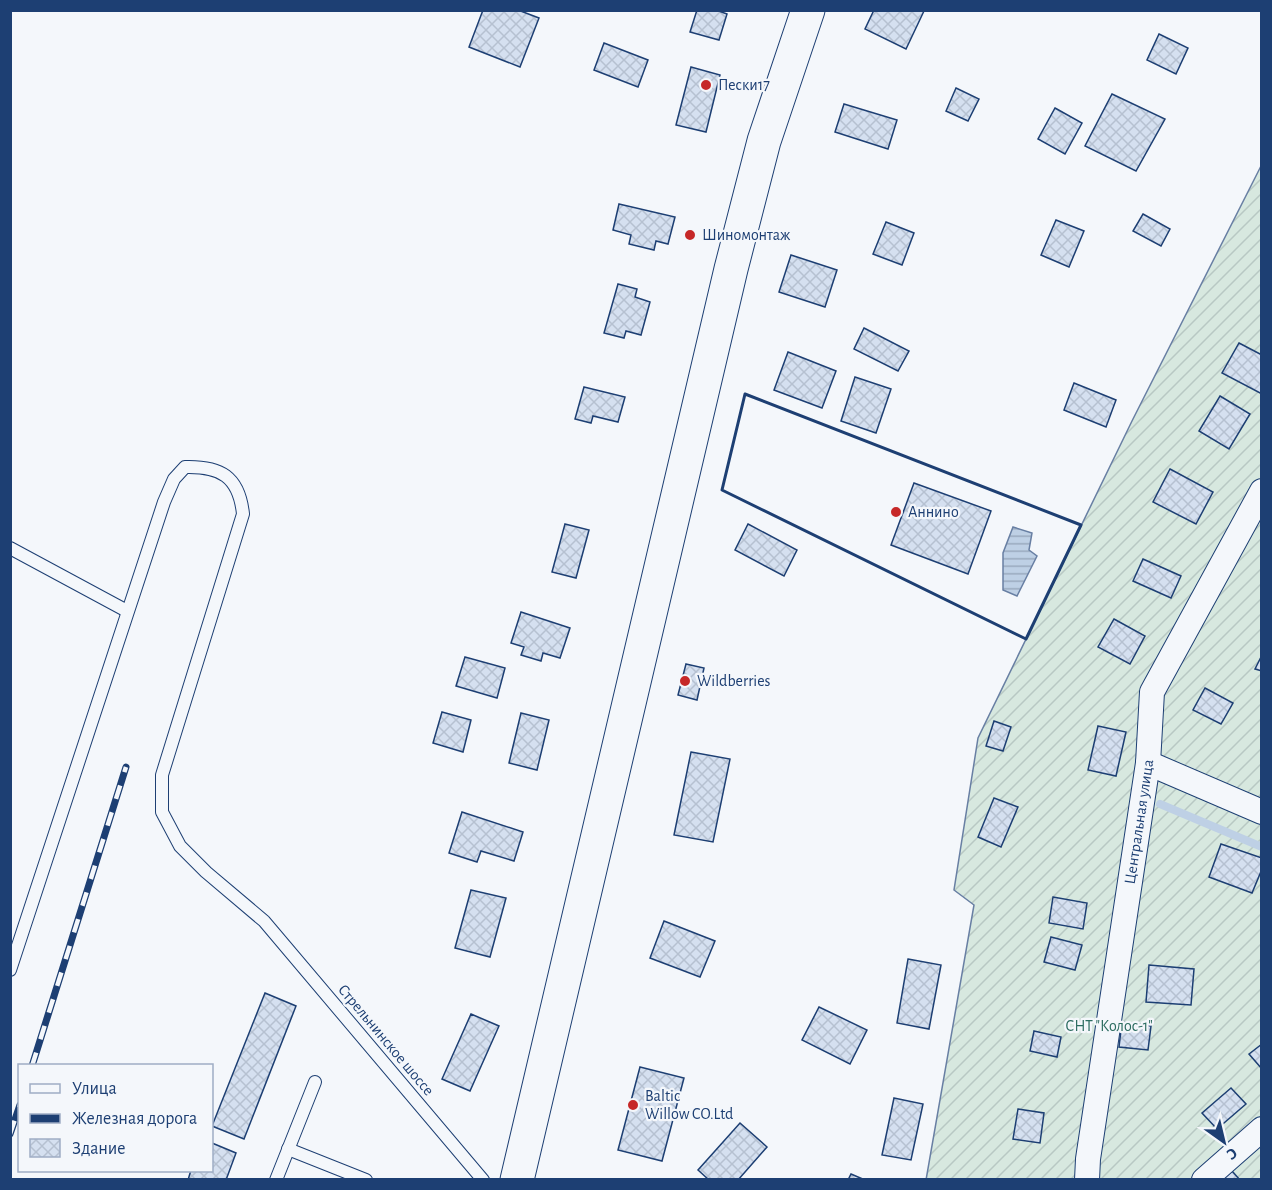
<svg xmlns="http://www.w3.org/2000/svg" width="1272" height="1190" font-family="'Alegreya Sans',sans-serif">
  <defs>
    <pattern id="garden-furrows" width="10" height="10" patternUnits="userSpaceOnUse" patternTransform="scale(1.5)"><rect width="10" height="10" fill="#d7e8df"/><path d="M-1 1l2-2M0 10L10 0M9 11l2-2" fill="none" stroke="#b8c8c3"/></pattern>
    <pattern id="water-rules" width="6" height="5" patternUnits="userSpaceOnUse" patternTransform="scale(1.5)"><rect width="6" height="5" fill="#bed0e5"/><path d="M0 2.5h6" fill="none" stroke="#9aaabe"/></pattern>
    <pattern id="building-cross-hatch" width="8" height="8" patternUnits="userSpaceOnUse" patternTransform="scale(1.5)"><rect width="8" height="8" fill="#d5e0f0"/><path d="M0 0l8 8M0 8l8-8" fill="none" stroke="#b6c1d1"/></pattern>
  </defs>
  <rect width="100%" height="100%" fill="#f4f7fb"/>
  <!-- garden -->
  <path fill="url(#garden-furrows)" stroke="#687fa3" stroke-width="1.5" d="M1261,166v1013l-335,1 48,-275 -20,-15 24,-152 154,-317z"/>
  <!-- water -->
  <path fill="url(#water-rules)" stroke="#687fa3" stroke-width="1.5" d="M1013,527l19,6 -3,17 8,6 -20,40 -14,-6v-37z"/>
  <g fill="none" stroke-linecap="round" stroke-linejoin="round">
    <!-- stream -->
    <path stroke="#bed0e5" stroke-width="8" d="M1160,804l102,43"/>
  </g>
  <!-- building -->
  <g fill="url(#building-cross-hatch)" stroke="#1d3f73" stroke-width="1.5">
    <path d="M483,10h35l21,8 -19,49 -51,-20z"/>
    <path d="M697,10h19l11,4 -8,26 -29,-8z"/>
    <path d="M874,10h49l1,1 -18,38 -41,-20z"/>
    <path d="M1159,34l29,14 -12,26 -29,-14z"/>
    <path d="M604,43l44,17 -10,27 -44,-17z"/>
    <path d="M691,67l29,8 -14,57 -30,-7z"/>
    <path d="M956,88l23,11 -11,22 -22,-10z"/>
    <path d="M1112,94l53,25 -29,52 -51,-25z"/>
    <path d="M844,104l53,16 -9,29 -53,-17z"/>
    <path d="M1055,108l27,15 -17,31 -27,-15z"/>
    <path d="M619,204l56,13 -7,27 -12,-3 -2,9 -25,-6 2,-9 -18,-5z"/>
    <path d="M1143,214l27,15 -9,17 -28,-15z"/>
    <path d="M1056,220l28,11 -15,36 -28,-12z"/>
    <path d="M886,222l28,11 -12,32 -29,-11z"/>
    <path d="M791,255l46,15 -12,37 -46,-15z"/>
    <path d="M618,284l19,5 -2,8 15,5 -9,33 -15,-4 -2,7 -20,-5z"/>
    <path d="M864,328l45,23 -11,20 -44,-22z"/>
    <path d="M1239,343l23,12v39l-40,-21z"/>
    <path d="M788,352l48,19 -14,37 -48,-18z"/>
    <path d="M855,377l36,12 -15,44 -35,-12z"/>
    <path d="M1074,383l42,17 -10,27 -42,-17z"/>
    <path d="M584,387l41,10 -7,25 -25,-6 -2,7 -16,-4z"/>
    <path d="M1220,396l30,18 -21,35 -30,-18z"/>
    <path d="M1170,469l43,23 -17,32 -43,-22z"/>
    <path d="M914,483l77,28 -23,63 -77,-29z"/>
    <path d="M565,524l24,6 -13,48 -24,-6z"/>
    <path d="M748,524l49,26 -13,26 -49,-26z"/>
    <path d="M1143,559l38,17 -10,22 -38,-17z"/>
    <path d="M521,612l49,16 -10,30 -17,-5 -2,8 -20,-6 3,-8 -13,-4z"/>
    <path d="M1114,619l31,17 -15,28 -32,-17z"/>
    <path d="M1262,655v16l-7,-2z"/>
    <path d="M465,657l40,11 -8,30 -41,-12z"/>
    <path d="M686,664l18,4 -7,32 -19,-5z"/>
    <path d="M1205,688l28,15 -12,21 -28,-14z"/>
    <path d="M442,712l29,8 -8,32 -30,-9z"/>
    <path d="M521,713l28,7 -12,50 -28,-7z"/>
    <path d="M994,721l17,6 -8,24 -17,-5z"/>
    <path d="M1098,726l28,6 -10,44 -28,-6z"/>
    <path d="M691,752l39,7 -17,83 -39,-7z"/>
    <path d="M994,798l24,9 -17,40 -23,-10z"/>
    <path d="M462,812l61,20 -9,29 -33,-10 -4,11 -28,-9z"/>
    <path d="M1221,844l41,14v11l-10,24 -43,-16z"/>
    <path d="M471,890l35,8 -16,59 -35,-9z"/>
    <path d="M1053,897l34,6 -4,26 -34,-6z"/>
    <path d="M664,921l51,20 -15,36 -50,-19z"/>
    <path d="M1051,937l31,8 -7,25 -31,-8z"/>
    <path d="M908,959l33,6 -12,64 -32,-6z"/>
    <path d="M1149,965l45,4 -3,36 -45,-3z"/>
    <path d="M265,993l31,13 -52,133 -32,-13z"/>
    <path d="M819,1007l48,23 -17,34 -48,-24z"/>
    <path d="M471,1014l28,12 -29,65 -28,-12z"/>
    <path d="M1122,1022l29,4 -3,24 -29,-3z"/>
    <path d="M1034,1031l27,6 -4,20 -27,-6z"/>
    <path d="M1262,1044v25l-13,-15z"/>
    <path d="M640,1067l44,11 -22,83 -44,-11z"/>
    <path d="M1231,1088l15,16 -29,25 -15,-16z"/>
    <path d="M894,1098l29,6 -12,56 -29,-5z"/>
    <path d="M1018,1109l26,4 -4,30 -27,-4z"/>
    <path d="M740,1123l27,24 -29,33h-29l-11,-10z"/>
    <path d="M212,1143l24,10 -10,27h-38l3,-10h21z"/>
    <path d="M1232,1171l8,9h-18z"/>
    <path d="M851,1174l14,6h-17z"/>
  </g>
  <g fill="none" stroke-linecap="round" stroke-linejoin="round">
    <!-- lane casing -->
    <g stroke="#1d3f73" stroke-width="14">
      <g id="lane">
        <path d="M10,548l117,63"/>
        <path d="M10,970l154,-468 10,-23 11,-12c35,-1 54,9 58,47l-81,261v37l18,34 26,26 58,49 219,259"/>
        <path d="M288,1149l78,31"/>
        <path d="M276,1180l39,-98"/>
      </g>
    </g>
    <!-- street casing -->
    <g stroke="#1d3f73" stroke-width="26">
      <g id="street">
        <path d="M1148,763l114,49"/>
        <path id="s1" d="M1087,1180l1,-21 60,-396 4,-71 110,-201"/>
        <path d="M1204,1180l58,-51"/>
      </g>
    </g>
    <!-- secondary casing -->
    <g stroke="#1d3f73" stroke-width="35">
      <path id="secondary" d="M517,1180l214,-911 33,-128 44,-131"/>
    </g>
    <!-- lane -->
    <use href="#lane" stroke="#f4f7fb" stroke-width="12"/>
    <!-- street -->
    <use href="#street" stroke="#f4f7fb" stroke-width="24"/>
    <!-- secondary -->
    <use href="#secondary" stroke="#f4f7fb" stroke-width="33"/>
    <!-- rail casing -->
    <g stroke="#1d3f73" stroke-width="7">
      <g id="rail">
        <path d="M32,1066l94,-299"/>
        <path d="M10,1134l10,-29"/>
      </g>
    </g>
    <!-- rail -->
    <use href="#rail" stroke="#f4f7fb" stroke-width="4.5" stroke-dasharray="14" stroke-linecap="butt"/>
    <!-- wall -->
    <path stroke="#1d3f73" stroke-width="3" d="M745,394l336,131 -55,114 -304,-149z"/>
  </g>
  <!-- markers -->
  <g fill="#c62828" stroke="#f4f7fb" stroke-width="2">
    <circle cx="706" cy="85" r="6"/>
    <circle cx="690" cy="235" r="6"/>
    <circle cx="896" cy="512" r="6"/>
    <circle cx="685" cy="681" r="6"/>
    <circle cx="633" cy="1105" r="6"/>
  </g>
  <g text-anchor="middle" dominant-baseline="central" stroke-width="4.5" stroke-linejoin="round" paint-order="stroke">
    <!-- poi labels -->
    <g font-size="16" fill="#1d3f73" stroke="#f4f7fb" text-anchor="start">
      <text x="718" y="85">Пески17</text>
      <text x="702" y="235">Шиномонтаж</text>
      <text x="908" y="512">Аннино</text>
      <text x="697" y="681">Wildberries</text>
      <text x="645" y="1096">Baltic<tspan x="645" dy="18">Willow CO.Ltd</tspan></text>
    </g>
    <!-- street labels -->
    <g font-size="16" fill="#1d3f73" stroke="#f4f7fb">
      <text stroke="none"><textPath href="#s1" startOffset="362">Центральная улица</textPath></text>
      <text transform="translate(386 1040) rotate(50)">Стрельнинское шоссе</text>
    </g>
    <!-- park labels -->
    <g font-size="16" fill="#2c6c60" stroke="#f4f7fb">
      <text x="1109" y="1026">СНТ "Колос-1"</text>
    </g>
  </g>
  <!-- border -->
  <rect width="1272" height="1190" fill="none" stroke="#1d3f73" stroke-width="24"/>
  <!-- legend -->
  <rect x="18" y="1064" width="195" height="108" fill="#f4f7fb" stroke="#9eadc5" stroke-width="1.5"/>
  <rect x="30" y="1084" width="30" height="9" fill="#f4f7fb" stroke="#9eadc5" stroke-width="1.5"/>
  <text x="72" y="1094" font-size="18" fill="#1d3f73">Улица</text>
  <rect x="30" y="1114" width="30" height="9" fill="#1d3f73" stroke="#9eadc5" stroke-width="1.5"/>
  <text x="72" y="1124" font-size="18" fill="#1d3f73">Железная дорога</text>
  <rect x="30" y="1139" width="30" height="18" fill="url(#building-cross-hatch)" stroke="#9eadc5" stroke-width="1.5"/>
  <text x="72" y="1154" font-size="18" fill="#1d3f73">Здание</text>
  <!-- north arrow -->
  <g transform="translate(1224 1142) rotate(146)" stroke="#f4f7fb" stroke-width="4.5" paint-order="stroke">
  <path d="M0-4.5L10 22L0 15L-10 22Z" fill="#1d3f73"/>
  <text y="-9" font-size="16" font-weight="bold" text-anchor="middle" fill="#1d3f73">С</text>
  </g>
</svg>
